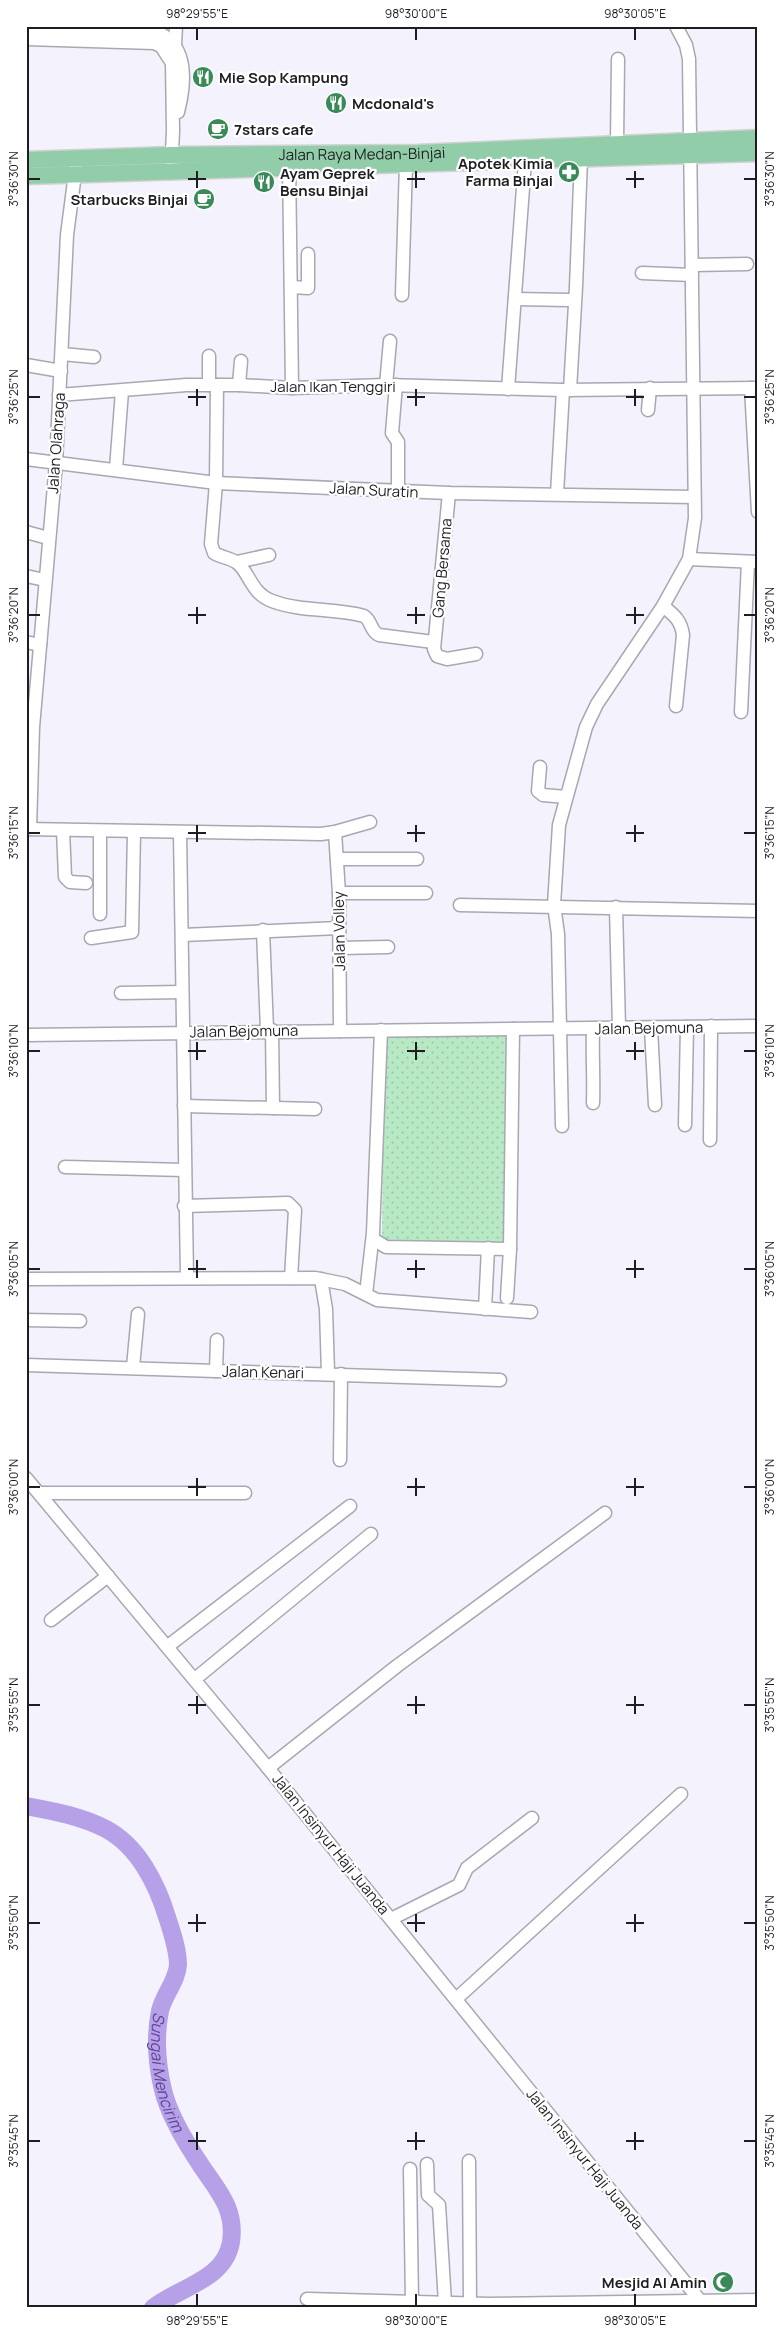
<svg xmlns="http://www.w3.org/2000/svg" width="784" height="2334" font-family="Manrope,sans-serif">
  <defs>
    <pattern id="grass-dots" width="8" height="8" patternUnits="userSpaceOnUse" patternTransform="scale(1.25)"><rect width="8" height="8" fill="#b7e9c5"/><path d="M2 2h.1M6 6h.1" fill="none" stroke="#9dc7a9" stroke-width="1.8" stroke-linecap="round"/></pattern>
  </defs>
  <rect width="100%" height="100%" fill="#f4f2fc"/>
  <!-- grass -->
  <path fill="url(#grass-dots)" d="M384,1035l124,1 -3,207 -123,-1z"/>
  <g fill="none" stroke-linecap="round" stroke-linejoin="round">
    <!-- river -->
    <path stroke="#b6a1e8" stroke-width="18" id="s1" d="M26,1806c27,5 55,10 80,23 32,17 51,55 61,88 5,15 11,33 11,48 -1,16 -15,31 -18,46 -5,25 -3,54 3,79 6,25 23,53 37,74 17,26 36,44 31,78 -6,38 -52,45 -78,66"/>
    <!-- minor casing -->
    <g stroke="#a9a7b0" stroke-width="15">
      <g id="minor">
        <path d="M26,28l133,5c30,14 26,52 19,79"/>
        <path d="M26,39l128,4 7,3 11,17 1,68 -2,40"/>
        <path d="M175,45l1,-19"/>
        <path d="M617,144l1,-85"/>
        <path d="M289,161l3,227"/>
        <path d="M692,265l55,-1"/>
        <path d="M642,273l50,2"/>
        <path d="M291,287l17,1v-34"/>
        <path d="M402,295l4,-131"/>
        <path d="M515,299l54,1"/>
        <path d="M62,354l32,3"/>
        <path d="M209,356v29"/>
        <path d="M26,365l35,6"/>
        <path d="M217,385l-1,98 -5,61 3,9c7,4 15,5 22,9 13,8 14,31 36,39 29,11 62,7 92,15 8,5 6,15 15,19l54,7"/>
        <path d="M239,385l2,-24"/>
        <path d="M386,385l4,-44"/>
        <path d="M396,385l-4,48 6,9v50"/>
        <path d="M751,388l7,124"/>
        <path d="M508,389l17,-228"/>
        <path d="M570,390l6,-103 5,-129"/>
        <path d="M59,395l127,-10h53l53,3 94,-3 177,5 195,-2"/>
        <path d="M648,410l2,-22"/>
        <path d="M26,459l190,24 233,10 245,4"/>
        <path d="M116,469l6,-78"/>
        <path d="M449,493l-15,156 3,7 10,3 29,-5"/>
        <path d="M557,494l6,-104"/>
        <path d="M26,532l22,6"/>
        <path d="M689,559l69,3"/>
        <path d="M237,562l32,-7"/>
        <path d="M26,576l19,4"/>
        <path d="M663,606c11,9 18,14 20,29l-7,71"/>
        <path d="M26,642l14,3"/>
        <path d="M741,712l7,-150"/>
        <path d="M540,767l-2,24 5,4 23,2"/>
        <path d="M26,829l295,5 14,-2 35,-10"/>
        <path d="M30,829l3,-102 23,-264 11,-228 9,-69"/>
        <path d="M63,830l2,47 5,5 16,1"/>
        <path d="M335,832l4,61 1,138"/>
        <path d="M180,833l7,445"/>
        <path d="M337,859h80"/>
        <path d="M339,893h87"/>
        <path d="M460,905l298,6"/>
        <path d="M616,907l3,121"/>
        <path d="M100,914v-82"/>
        <path d="M263,930l4,100"/>
        <path d="M183,935l156,-7"/>
        <path d="M91,938l41,-6 2,-100"/>
        <path d="M340,948l48,-1"/>
        <path d="M121,993l61,-1"/>
        <path d="M651,1028l4,77"/>
        <path d="M272,1030l1,78"/>
        <path d="M593,1030c-1,24 1,48 0,73"/>
        <path d="M26,1035l732,-9"/>
        <path d="M184,1106l131,3"/>
        <path d="M685,1125l2,-98"/>
        <path d="M562,1126l-4,-192 -4,-29 5,-80 27,-98 11,-23 66,-98 26,-47 6,-41 -6,-459 -3,-14 -10,-19"/>
        <path d="M710,1140l1,-114"/>
        <path d="M65,1167l120,3"/>
        <path d="M184,1206l104,-3 7,7 -4,68"/>
        <path d="M373,1239l13,8 124,2"/>
        <path d="M26,1279l289,-1 30,6 32,16 154,12"/>
        <path d="M321,1279l5,30 2,64"/>
        <path d="M366,1294l7,-61 8,-203"/>
        <path d="M507,1298l3,-49 3,-220"/>
        <path d="M485,1309l3,-61"/>
        <path d="M26,1320l54,1"/>
        <path d="M26,1365l474,15"/>
        <path d="M133,1367l5,-53"/>
        <path d="M216,1371l1,-31"/>
        <path d="M340,1460l1,-86"/>
        <path d="M26,1478l242,290 438,540"/>
        <path d="M39,1493h206"/>
        <path d="M51,1620l57,-44"/>
        <path d="M168,1646l182,-140"/>
        <path d="M195,1679l176,-145"/>
        <path d="M268,1768l129,-102 208,-153"/>
        <path d="M391,1919l68,-34 8,-17 65,-50"/>
        <path d="M456,1999l225,-205"/>
        <path d="M469,2161l1,142"/>
        <path d="M427,2164l1,31 11,10 6,98"/>
        <path d="M410,2169l2,133"/>
        <path d="M307,2299l182,5 269,-4"/>
      </g>
    </g>
    <!-- major casing -->
    <g stroke="#d2d2d3" stroke-width="19">
      <g id="major">
        <path id="s2" d="M26,160l145,-5 247,-2 340,-15"/>
        <path d="M26,176l732,-23"/>
      </g>
    </g>
    <!-- minor -->
    <use href="#minor" stroke="#fff" stroke-width="12"/>
    <!-- major -->
    <use href="#major" stroke="#92cda9" stroke-width="16"/>
  </g>
  <!-- ticks -->
  <path fill="none" stroke="#1e1d21" stroke-width="2" d="M197,28v12M416,28v12M635,28v12M197,171v17M416,171v17M635,171v17M28,179h12M188,179h18M407,179h18M626,179h18M744,179h12M197,389v17M416,389v17M635,389v17M28,397h12M188,397h18M407,397h18M626,397h18M744,397h12M197,607v17M416,607v17M635,607v17M28,615h12M188,615h18M407,615h18M626,615h18M744,615h12M197,825v17M416,825v17M635,825v17M28,833h12M188,833h18M407,833h18M626,833h18M744,833h12M197,1042v18M416,1042v18M635,1042v18M28,1051h12M188,1051h18M407,1051h18M626,1051h18M744,1051h12M197,1260v18M416,1260v18M635,1260v18M28,1269h12M188,1269h18M407,1269h18M626,1269h18M744,1269h12M197,1478v18M416,1478v18M635,1478v18M28,1487h12M188,1487h18M407,1487h18M626,1487h18M744,1487h12M197,1696v18M416,1696v18M635,1696v18M28,1705h12M188,1705h18M407,1705h18M626,1705h18M744,1705h12M197,1914v18M416,1914v18M635,1914v18M28,1923h12M188,1923h18M407,1923h18M626,1923h18M744,1923h12M197,2132v18M416,2132v18M635,2132v18M28,2141h12M188,2141h18M407,2141h18M626,2141h18M744,2141h12M197,2294v12M416,2294v12M635,2294v12"/>
  <!-- icons -->
  <defs>
    <g id="restaurant-disc" transform="scale(1.125)"><circle r="9.5" fill="#3a8958" stroke="#fff"/><path d="M-5-6h1v4h1v-4h1v4h1v-4h1v5L-1.5 .5V6h-2V.5L-5-1ZM5-6V6H3V1.5H1.5Q1.5-4 5-6Z" fill="#fff"/></g>
    <g id="cafe-disc" transform="scale(1.125)"><circle r="9.5" fill="#3a8958" stroke="#fff"/><path d="M-5.5-4.5H6V0H3Q3 3.5 0 3.5H-2.5Q-5.5 3.5-5.5 0ZM3-3.2v2h1.7v-2ZM-6 4.5H4V6H-6Z" fill="#fff"/></g>
    <g id="pharmacy-disc" transform="scale(1.125)"><circle r="9.5" fill="#3a8958" stroke="#fff"/><path d="M-2-6h4v4h4v4h-4v4h-4v-4h-4v-4h4Z" fill="#fff"/></g>
    <g id="mosque-disc" transform="scale(1.125)"><circle r="9.5" fill="#3a8958" stroke="#fff"/><path d="M3.5-4.9A6 6 0 1 0 3.5 4.9A5 5 0 1 1 3.5-4.9Z" fill="#fff"/></g>
  </defs>
  <g fill-rule="evenodd">
    <use href="#restaurant-disc" x="203" y="77"/>
    <use href="#restaurant-disc" x="336" y="103"/>
    <use href="#cafe-disc" x="218" y="129"/>
    <use href="#pharmacy-disc" x="569" y="172"/>
    <use href="#restaurant-disc" x="264" y="182"/>
    <use href="#cafe-disc" x="204" y="199"/>
    <use href="#mosque-disc" x="723" y="2282"/>
  </g>
  <g text-anchor="middle" dominant-baseline="central" stroke-width="4.5" stroke-linejoin="round" paint-order="stroke">
    <!-- poi labels -->
    <g font-size="15" font-weight="bold" fill="#1e1d21" stroke="#fff" text-anchor="start">
      <text x="219" y="77">Mie Sop Kampung</text>
      <text x="352" y="103">Mcdonald's</text>
      <text x="234" y="129">7stars cafe</text>
      <text x="553" y="163" text-anchor="end">Apotek Kimia<tspan x="553" dy="17">Farma Binjai</tspan></text>
      <text x="280" y="173">Ayam Geprek<tspan x="280" dy="17">Bensu Binjai</tspan></text>
      <text x="188" y="199" text-anchor="end">Starbucks Binjai</text>
      <text x="707" y="2282" text-anchor="end">Mesjid Al Amin</text>
    </g>
    <!-- street labels -->
    <g font-size="15" fill="#1e1d21" stroke="#fff">
      <text stroke="none"><textPath href="#s2" startOffset="336">Jalan Raya Medan-Binjai</textPath></text>
      <text x="333" y="386">Jalan Ikan Tenggiri</text>
      <text transform="translate(56 443) rotate(-86)">Jalan Olahraga</text>
      <text transform="translate(374 490) rotate(3)">Jalan Suratin</text>
      <text transform="translate(442 568) rotate(-85)">Gang Bersama</text>
      <text transform="translate(339 931) rotate(-91)">Jalan Volley</text>
      <text transform="translate(649 1028) rotate(-1)">Jalan Bejomuna</text>
      <text transform="translate(244 1031) rotate(-1)">Jalan Bejomuna</text>
      <text transform="translate(263 1372) rotate(1)">Jalan Kenari</text>
      <text transform="translate(331 1844) rotate(51)">Jalan Insinyur Haji Juanda</text>
      <text transform="translate(585 2159) rotate(51)">Jalan Insinyur Haji Juanda</text>
    </g>
    <!-- water labels -->
    <g font-size="16" font-style="italic" fill="#604296" stroke="#fff">
      <text stroke="none"><textPath href="#s1" startOffset="355">Sungai Mencirim</textPath></text>
    </g>
  </g>
  <!-- border -->
  <rect width="784" height="2334" fill="none" stroke="#ffffff" stroke-width="55"/>
  <rect x="28" y="28" width="728" height="2278" fill="none" stroke="#1e1d21" stroke-width="2"/>
  <g font-size="12" text-anchor="middle" fill="#1e1d21">
    <text x="197" y="18">98°29'55"E</text>
    <text x="416" y="18">98°30'00"E</text>
    <text x="635" y="18">98°30'05"E</text>
    <text transform="translate(14 179) rotate(-90)" y="4">3°36'30"N</text>
    <text transform="translate(770 179) rotate(-90)" y="4">3°36'30"N</text>
    <text transform="translate(14 397) rotate(-90)" y="4">3°36'25"N</text>
    <text transform="translate(770 397) rotate(-90)" y="4">3°36'25"N</text>
    <text transform="translate(14 615) rotate(-90)" y="4">3°36'20"N</text>
    <text transform="translate(770 615) rotate(-90)" y="4">3°36'20"N</text>
    <text transform="translate(14 833) rotate(-90)" y="4">3°36'15"N</text>
    <text transform="translate(770 833) rotate(-90)" y="4">3°36'15"N</text>
    <text transform="translate(14 1051) rotate(-90)" y="4">3°36'10"N</text>
    <text transform="translate(770 1051) rotate(-90)" y="4">3°36'10"N</text>
    <text transform="translate(14 1269) rotate(-90)" y="4">3°36'05"N</text>
    <text transform="translate(770 1269) rotate(-90)" y="4">3°36'05"N</text>
    <text transform="translate(14 1487) rotate(-90)" y="4">3°36'00"N</text>
    <text transform="translate(770 1487) rotate(-90)" y="4">3°36'00"N</text>
    <text transform="translate(14 1705) rotate(-90)" y="4">3°35'55"N</text>
    <text transform="translate(770 1705) rotate(-90)" y="4">3°35'55"N</text>
    <text transform="translate(14 1923) rotate(-90)" y="4">3°35'50"N</text>
    <text transform="translate(770 1923) rotate(-90)" y="4">3°35'50"N</text>
    <text transform="translate(14 2141) rotate(-90)" y="4">3°35'45"N</text>
    <text transform="translate(770 2141) rotate(-90)" y="4">3°35'45"N</text>
    <text x="197" y="2325">98°29'55"E</text>
    <text x="416" y="2325">98°30'00"E</text>
    <text x="635" y="2325">98°30'05"E</text>
  </g>
</svg>
